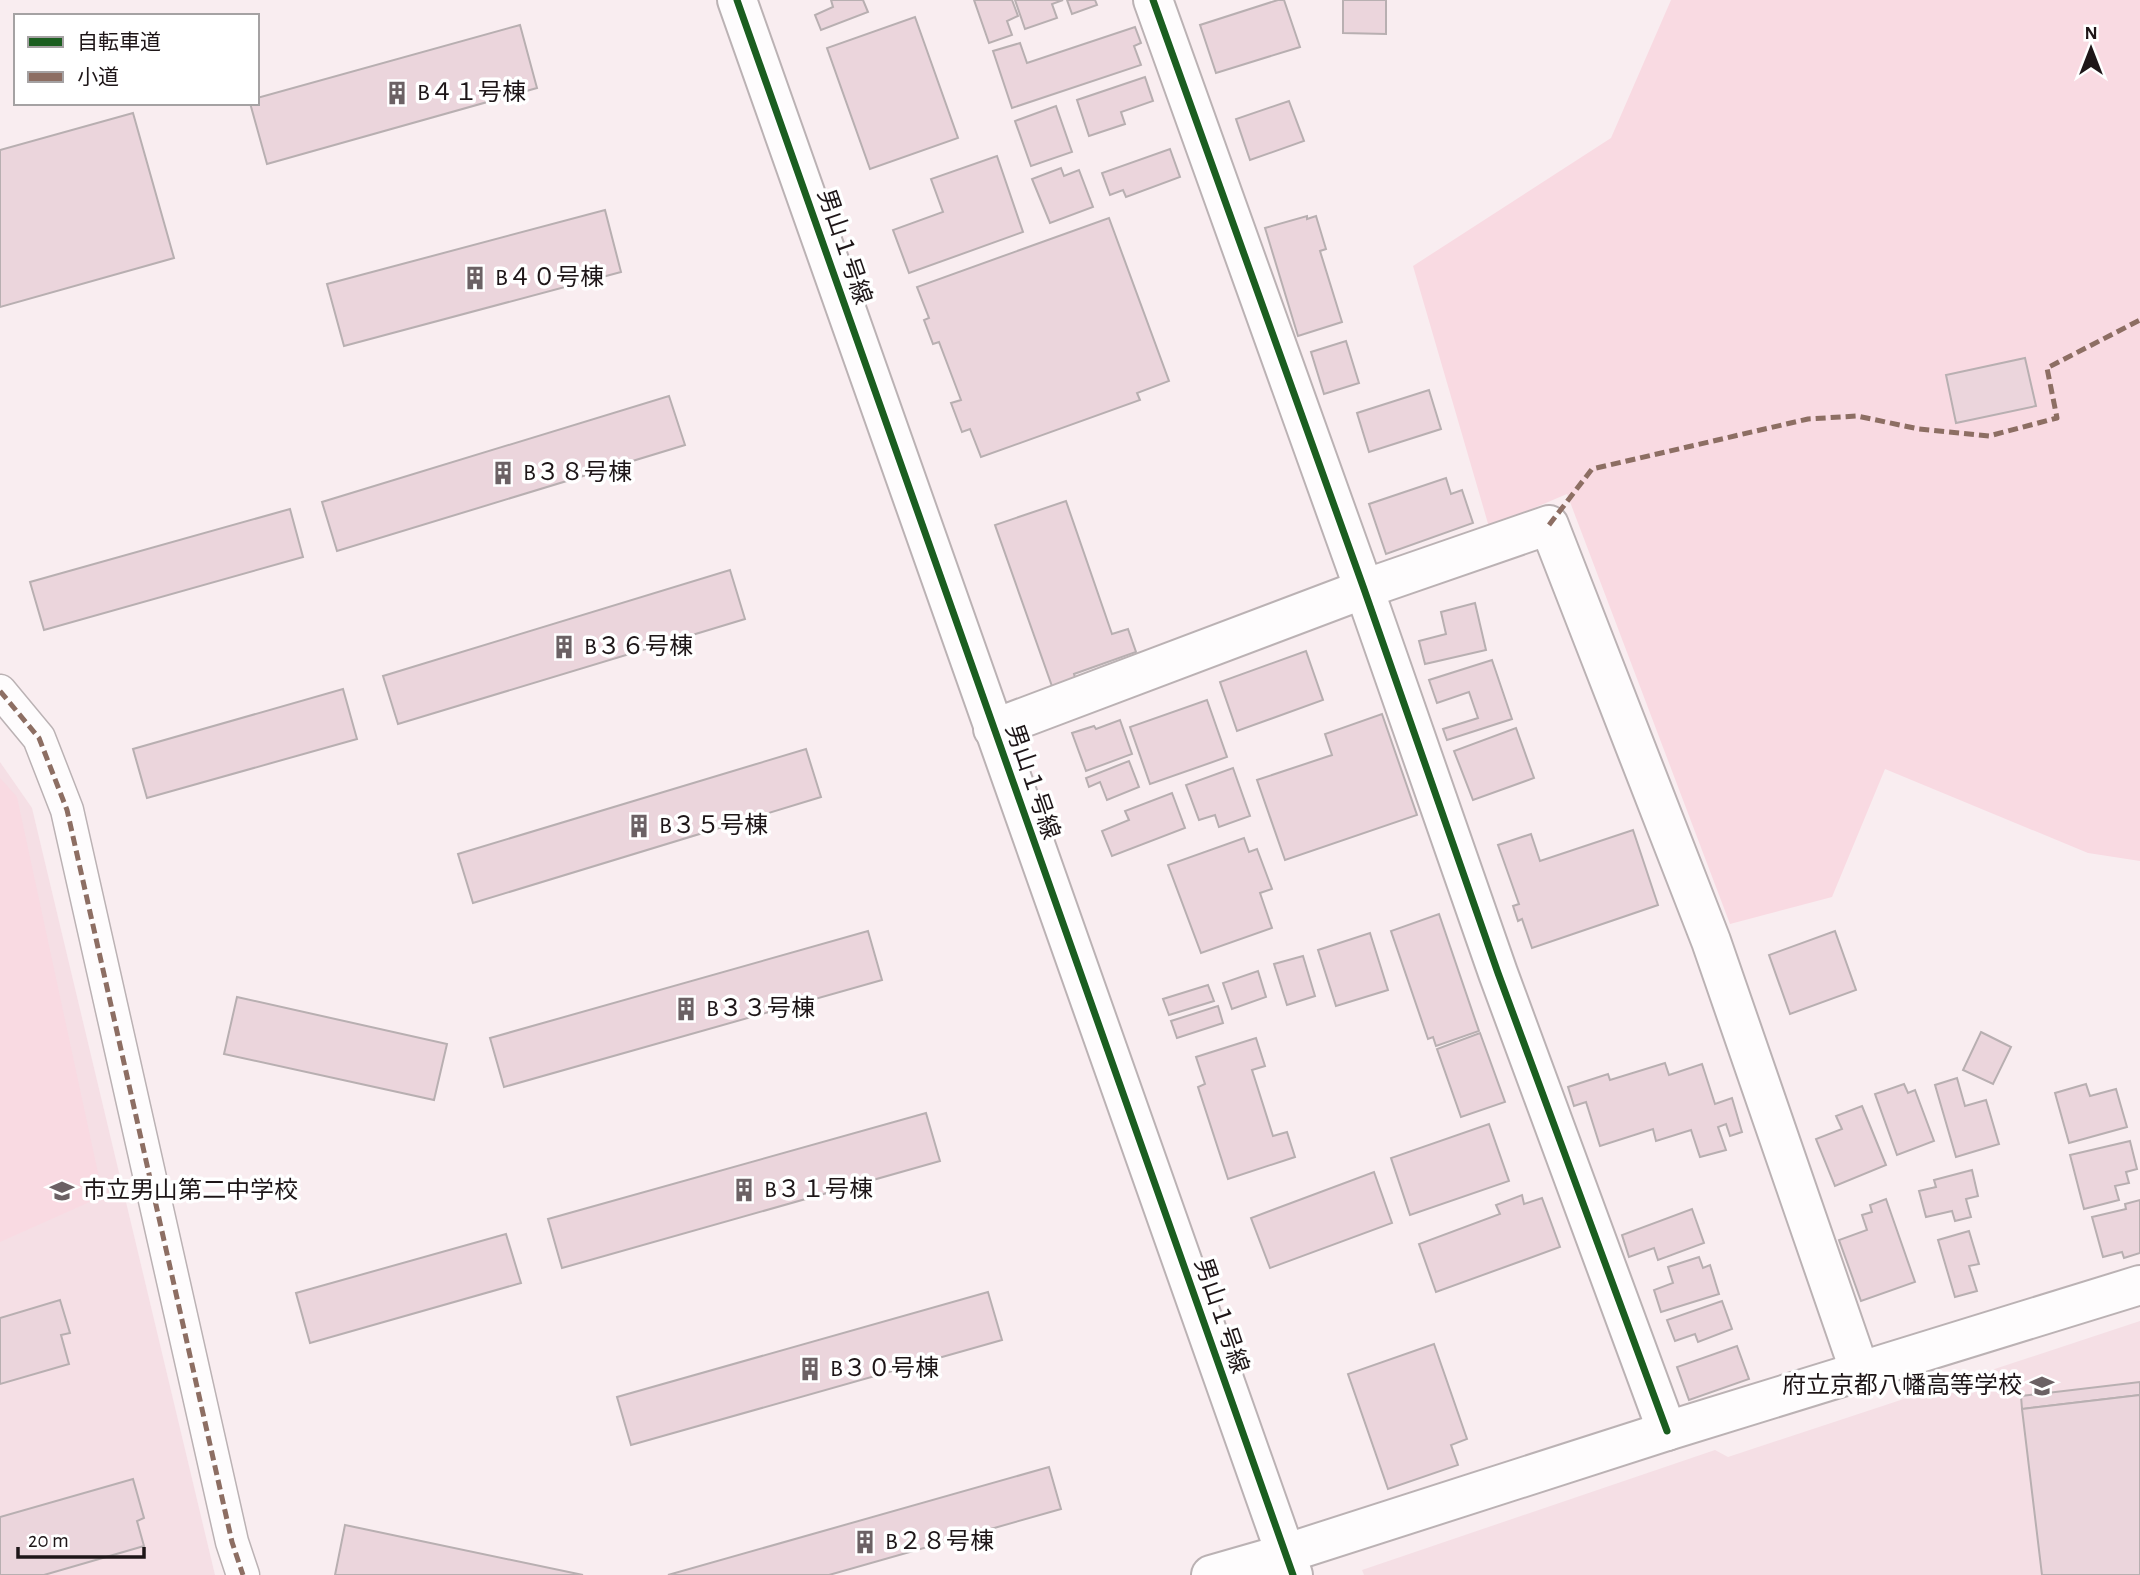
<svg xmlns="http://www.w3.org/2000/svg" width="2140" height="1575" font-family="'Alegreya Sans','Noto Sans JP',sans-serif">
  <rect width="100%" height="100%" fill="#f9edf0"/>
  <!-- built -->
  <g fill="#f5dfe5">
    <path d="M0,762l32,46 183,767h-215z"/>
    <path d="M2140,1321v254h-776l-2,-5 353,-120 13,7z"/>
  </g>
  <!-- green -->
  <g fill="#f9dae2">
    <path d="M1671,0h469v861l-52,-8 -203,-84 -53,128 -102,27 -163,-430 -78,33 -76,-261 198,-128z"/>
    <path d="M0,778l17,19 86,399 -103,46z"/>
  </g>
  <!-- building -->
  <g fill="#ebd5dc" stroke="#b8afb1" stroke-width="2">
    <path d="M831,0h32l5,12 -47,18 -6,-15 18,-8z"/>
    <path d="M974,0h38l6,16 -11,5 5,14 -23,8z"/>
    <path d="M1015,0h48l-11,4 5,14 -32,11z"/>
    <path d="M1067,0h28l2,5 -25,9z"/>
    <path d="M1278,0h6l16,47 -84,26 -16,-48z"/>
    <path d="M1343,0h43v34l-43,-1z"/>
    <path d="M915,17l43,121 -88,31 -43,-121z"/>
    <path d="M520,25l17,63 -270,76 -17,-61h7v-5z"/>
    <path d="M1135,27l6,16 -7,3 7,19 -129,43 -19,-57 27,-8 7,20z"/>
    <path d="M1145,77l8,24 -32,11 4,12 -36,12 -12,-36z"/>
    <path d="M1289,101l15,40 -54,19 -14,-41z"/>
    <path d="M1056,106l16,46 -41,14 -16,-45z"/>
    <path d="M133,113l41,145 -174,49v-157z"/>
    <path d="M1170,149l10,28 -54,20 -3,-7 -13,5 -8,-22z"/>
    <path d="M997,156l26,76 -114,41 -16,-43 50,-18 -12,-33z"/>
    <path d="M1061,168l3,8 15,-6 14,37 -43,16 -18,-44z"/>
    <path d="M605,210l16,62 -277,74 -17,-62z"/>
    <path d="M1307,216v3l9,-3 10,33 -6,2 22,71 -44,14 -33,-108z"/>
    <path d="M1109,218l60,163 -32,12 3,7 -159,57 -11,-28 -8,3 -11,-29 10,-3 -22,-58 -6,2 -9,-24 5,-2 -12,-31z"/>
    <path d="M1346,341l13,42 -35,11 -13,-42z"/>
    <path d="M2025,358l11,48 -80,17 -10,-48z"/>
    <path d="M1429,390l12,39 -72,23 -12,-39z"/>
    <path d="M669,396l16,49 -348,106 -15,-49z"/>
    <path d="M1446,478l5,16 11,-4 11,33 -87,31 -17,-50z"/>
    <path d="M1066,501l46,133 16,-5 8,23 -62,22 2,7 -23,8 -58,-164z"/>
    <path d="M290,509l13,48 -259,73 -14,-48z"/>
    <path d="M730,570l15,49 -347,105 -15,-48z"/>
    <path d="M1475,603l11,47 -61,14 -6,-23 27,-7 -5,-22z"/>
    <path d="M1306,651l17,49 -86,31 -17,-49z"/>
    <path d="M1492,660l20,59 -65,21 -4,-11 35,-11 -9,-26 -32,11 -8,-23z"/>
    <path d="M343,689l14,50 -210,59 -14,-49z"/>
    <path d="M1207,700l20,57 -77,27 -20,-57z"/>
    <path d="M1382,714l35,101 -132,45 -28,-80 75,-25 -7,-21z"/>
    <path d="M1120,720l12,34 -46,17 -14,-38 22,-7 2,3z"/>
    <path d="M1516,728l18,50 -61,22 -19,-49z"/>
    <path d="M806,749l15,48 -348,106 -15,-49z"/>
    <path d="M1129,761l10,26 -32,13 -7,-18 -11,5 -3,-9z"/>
    <path d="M1233,768l17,48 -31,11 -4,-12 -16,5 -13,-35z"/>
    <path d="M1172,793l13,35 -73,28 -10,-25 27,-11 -4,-9z"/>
    <path d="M1633,830l25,75 -126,43 -10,-29 -4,2 -5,-15 6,-2 -21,-59 33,-11 9,27z"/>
    <path d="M1244,838l5,14 8,-3 15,40 -12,4 12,35 -71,25 -33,-88z"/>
    <path d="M1439,914l40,117 -43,15 -3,-9 -5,2 -37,-108z"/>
    <path d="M868,931l14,49 -378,107 -14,-49z"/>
    <path d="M1835,931l21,59 -66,24 -21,-59z"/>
    <path d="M1370,933l18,57 -52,16 -18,-56z"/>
    <path d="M1303,956l12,40 -28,9 -13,-41z"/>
    <path d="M1258,971l8,26 -34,12 -9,-26z"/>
    <path d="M1208,985l6,16 -45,14 -6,-16z"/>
    <path d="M237,997l210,47 -13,56 -210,-46z"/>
    <path d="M1218,1006l5,17 -46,15 -6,-17z"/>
    <path d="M1981,1032l30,15 -18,37 -30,-14z"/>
    <path d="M1480,1033l25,69 -44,15 -24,-68z"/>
    <path d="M1256,1038l9,28 -13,4 21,66 14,-4 8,25 -67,22 -30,-92 7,-3 -9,-27z"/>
    <path d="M1665,1063l4,12 33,-11 13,40 17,-6 10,34 -12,4 -4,-12 -8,3 8,23 -26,7 -9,-27 -35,11 -3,-12 -53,17 -14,-44 -12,4 -6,-19 40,-13 2,6z"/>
    <path d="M1957,1078l8,28 21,-6 13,44 -43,13 -21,-72z"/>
    <path d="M1904,1084l4,9 7,-3 19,51 -37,14 -22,-61z"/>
    <path d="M2086,1084l4,12 26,-7 11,38 -58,16 -14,-50z"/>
    <path d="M1862,1106l24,59 -51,21 -19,-47 26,-10 -6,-13z"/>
    <path d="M926,1113l14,48 -378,107 -14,-49z"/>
    <path d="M1489,1124l20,57 -99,34 -19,-57z"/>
    <path d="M2130,1141l7,28 -11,3 3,11 -14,3 4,14 -35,9 -14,-54z"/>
    <path d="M1972,1170l6,26 -12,3 5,18 -16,4 -3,-10 -26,6 -7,-26 17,-4 -2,-7z"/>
    <path d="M1374,1172l18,51 -122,45 -19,-50z"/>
    <path d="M1522,1195l2,9 18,-6 18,49 -124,45 -17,-48 81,-30 -4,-9z"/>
    <path d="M1886,1199l29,83 -54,19 -22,-61 28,-10 -5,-15 10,-3 -2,-7z"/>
    <path d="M2140,1200v53l-16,5 -2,-6 -19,5 -11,-40 34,-8 -1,-5z"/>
    <path d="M1692,1209l12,34 -46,17 -4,-12 -25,9 -7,-22z"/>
    <path d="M1969,1231l10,33 -10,2 8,25 -22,6 -17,-57z"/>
    <path d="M506,1234l15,49 -211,60 -14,-50z"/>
    <path d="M1699,1257l4,11 7,-3 9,29 -58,18 -7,-22 19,-7 -5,-16z"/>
    <path d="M988,1292l14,48 -371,105 -14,-48z"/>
    <path d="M60,1300l10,33 -9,2 8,29 -69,20v-66z"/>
    <path d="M1722,1301l10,28 -34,13 -3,-8 -20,7 -8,-21z"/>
    <path d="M1434,1344l33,95 -16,6 7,20 -70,24 -40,-115z"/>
    <path d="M1737,1346l12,33 -60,21 -12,-33z"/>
    <path d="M2140,1382v13l-118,14 -1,-13z"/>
    <path d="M2140,1395v180h-98l-20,-166z"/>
    <path d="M1049,1467l12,42 -232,66h-161z"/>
    <path d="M133,1479l11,39 -7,3 7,25 -100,29h-44v-58z"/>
    <path d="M345,1525l238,50h-248z"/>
  </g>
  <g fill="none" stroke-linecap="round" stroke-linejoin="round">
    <!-- pedestrian casing -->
    <g stroke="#bbb2b4" stroke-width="35">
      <path id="pedestrian" d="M0,691l39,47 28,72 165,732 11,33"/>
    </g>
    <!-- minor casing -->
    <g stroke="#bbb2b4" stroke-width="42">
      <g id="minor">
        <path d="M1153,0l211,589 134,384 169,458"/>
        <path d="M993,729l371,-140 185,-64 162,416 149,431"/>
        <path d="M1284,1554l383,-123 473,-146"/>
      </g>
    </g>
    <!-- tertiary casing -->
    <g stroke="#bbb2b4" stroke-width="42">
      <g id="tertiary">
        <path d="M737,0l556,1575"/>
        <path d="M1211,1575l73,-21"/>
      </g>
    </g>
    <!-- pedestrian -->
    <use href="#pedestrian" stroke="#fefcfd" stroke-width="32"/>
    <!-- minor -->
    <use href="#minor" stroke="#fefcfd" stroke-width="38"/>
    <!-- tertiary -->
    <use href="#tertiary" stroke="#fefcfd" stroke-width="38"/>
    <!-- quiet -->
    <g stroke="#8d6e63" stroke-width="5" stroke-dasharray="10 5" stroke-linecap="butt">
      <path d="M1549,525l43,-56 216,-50 49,-3 62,13 70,7 68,-18 -10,-50 93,-48"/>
      <path d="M0,691l39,47 28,72 165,732 11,33"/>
    </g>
    <!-- cycleway casing -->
    <g stroke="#fff" stroke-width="11">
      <g id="cycleway">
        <path d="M737,0l556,1575"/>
        <path d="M1153,0l211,589 134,384 169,458"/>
      </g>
    </g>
    <!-- cycleway -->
    <use href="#cycleway" stroke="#1b5e20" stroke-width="7"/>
  </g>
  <!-- icons -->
  <defs>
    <g id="building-bare" transform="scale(1.89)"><path d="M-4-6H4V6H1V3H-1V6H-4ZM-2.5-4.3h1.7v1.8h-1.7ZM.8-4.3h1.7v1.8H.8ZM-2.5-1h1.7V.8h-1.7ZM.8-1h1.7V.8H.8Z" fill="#6b6164" stroke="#fff" stroke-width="2.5" paint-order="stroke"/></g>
    <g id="school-bare" transform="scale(1.89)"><path d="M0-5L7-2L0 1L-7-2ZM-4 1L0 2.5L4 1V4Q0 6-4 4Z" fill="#6b6164" stroke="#fff" stroke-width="2.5" paint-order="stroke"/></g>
  </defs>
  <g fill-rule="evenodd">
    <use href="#building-bare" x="397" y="93"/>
    <use href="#building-bare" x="475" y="278"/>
    <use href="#building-bare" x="503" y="473"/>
    <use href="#building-bare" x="564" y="647"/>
    <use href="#building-bare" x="639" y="826"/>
    <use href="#building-bare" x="686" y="1009"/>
    <use href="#building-bare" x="744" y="1190"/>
    <use href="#school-bare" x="62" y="1191"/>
    <use href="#building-bare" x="810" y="1369"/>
    <use href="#school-bare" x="2042" y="1386"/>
    <use href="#building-bare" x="865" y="1542"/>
  </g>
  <g text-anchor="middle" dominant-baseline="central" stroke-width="7" stroke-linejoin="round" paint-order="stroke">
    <!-- poi labels -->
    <g font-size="24" fill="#1e1618" stroke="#fff" text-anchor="start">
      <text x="417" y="93">B４１号棟</text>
      <text x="495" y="278">B４０号棟</text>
      <text x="523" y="473">B３８号棟</text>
      <text x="584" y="647">B３６号棟</text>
      <text x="659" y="826">B３５号棟</text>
      <text x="706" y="1009">B３３号棟</text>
      <text x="764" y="1190">B３１号棟</text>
      <text x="82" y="1191">市立男山第二中学校</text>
      <text x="830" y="1369">B３０号棟</text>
      <text x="2022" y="1386" text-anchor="end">府立京都八幡高等学校</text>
      <text x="885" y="1542">B２８号棟</text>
    </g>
    <!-- street labels -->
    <g font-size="24" fill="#1e1618" stroke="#fff">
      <text transform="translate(844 247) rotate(71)">男山１号線</text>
      <text transform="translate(1032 782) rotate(71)">男山１号線</text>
      <text transform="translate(1221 1316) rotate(71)">男山１号線</text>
    </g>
  </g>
  <!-- legend -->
  <rect x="14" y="14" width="245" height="91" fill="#ffffff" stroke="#a5a2a3" stroke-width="2"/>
  <rect x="28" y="37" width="35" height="10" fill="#1b5e20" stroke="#a5a2a3" stroke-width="2"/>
  <text x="77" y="49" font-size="21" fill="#1e1618">自転車道</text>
  <rect x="28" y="72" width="35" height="10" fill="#8d6e63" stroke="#a5a2a3" stroke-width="2"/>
  <text x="77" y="84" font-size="21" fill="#1e1618">小道</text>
  <!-- north arrow -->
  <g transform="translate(2091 49)" stroke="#ffffff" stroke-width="5" paint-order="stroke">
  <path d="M0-5L12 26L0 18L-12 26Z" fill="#1e1618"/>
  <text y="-10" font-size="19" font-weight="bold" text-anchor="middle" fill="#1e1618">N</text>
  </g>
  <!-- scale -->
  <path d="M18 1547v10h126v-10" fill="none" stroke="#1e1618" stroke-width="3.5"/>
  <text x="28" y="1547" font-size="21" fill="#1e1618" stroke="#ffffff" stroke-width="5" paint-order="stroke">20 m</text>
</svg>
